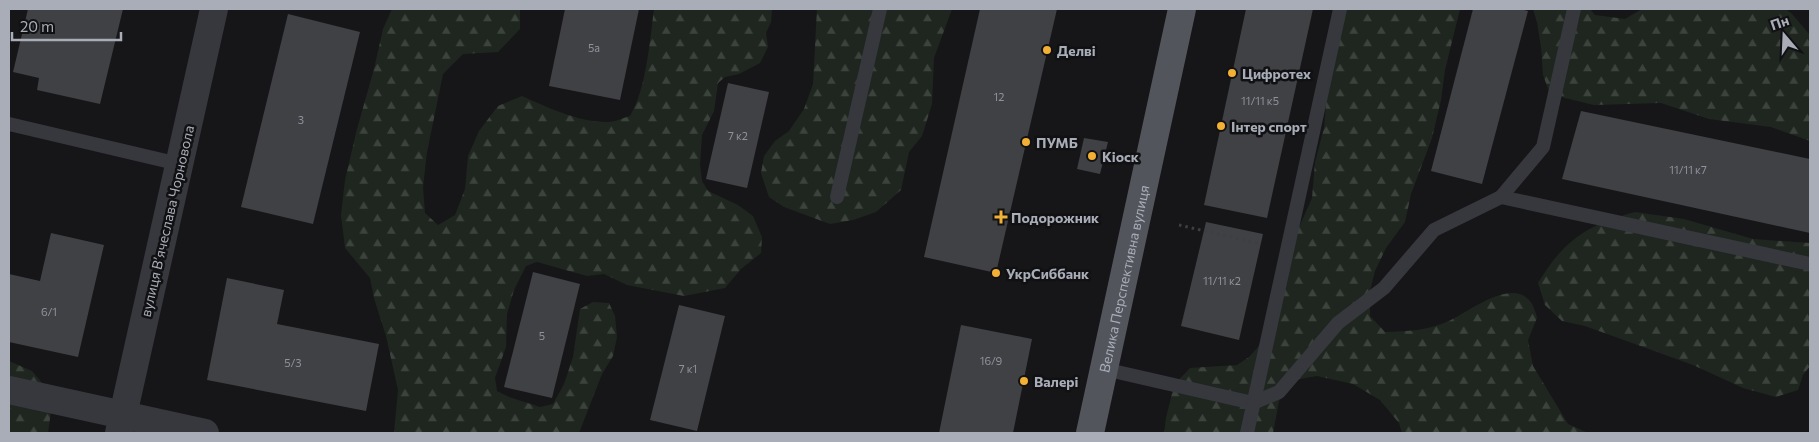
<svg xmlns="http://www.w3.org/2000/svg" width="1819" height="442" font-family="Commissioner,sans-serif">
  <defs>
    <pattern id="forest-firs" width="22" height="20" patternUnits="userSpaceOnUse" patternTransform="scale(1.25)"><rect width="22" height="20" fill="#1e261f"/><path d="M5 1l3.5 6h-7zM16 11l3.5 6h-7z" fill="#3c433d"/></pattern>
  </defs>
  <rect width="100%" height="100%" fill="#161618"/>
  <!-- forest -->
  <g fill="url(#forest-firs)">
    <path d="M392,9h128v20l-22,23 -35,2 -20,20 -16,78 -4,35 2,26 13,12 17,-10 10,-26 3,-33 11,-25 19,-25 24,-10c24,11 59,27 86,26 7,0 15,-4 22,-6 16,-26 20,-76 24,-107h118l-1,13 -5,11 2,14 -8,16 -21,11 -14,3 -7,6 -4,28 -12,24 -2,30 2,16 6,10 30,14 15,11 9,21 -1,16 -20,16 -16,19 -41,8 -57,-11 -23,-11 -17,2 -50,-14 -11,4 -12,24 -7,24 -1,33 -11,31 2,13 12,6 31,10 13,-3 11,-20 9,-27 7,-48 13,-7 16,1 6,13 2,21 -4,19 -11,18 -23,59h-185l4,-43 -12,-54 -12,-38 -4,-20 -25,-30 -4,-33 4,-35 12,-51 17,-60 9,-40z"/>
    <path d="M817,9h135l-18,49 -2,46 -10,32 -13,16 -8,38 -25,22 -23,8 -23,4 -46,-17 -15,-10 -8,-24 3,-17 11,-15 14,-10 15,-22 9,-25z"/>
    <path d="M1334,9h126l-15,61 -4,30 -9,38 -21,56 -6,28 -19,26 -11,23 -5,20v25l15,16c23,-1 42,-1 64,-11 20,-9 65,-46 83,-17 2,4 4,9 5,14l-9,22 5,26 35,58 20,9h-186l-3,-10 -19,-23 -27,-16 -36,-8 -23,4 -15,21 -6,32h-109l2,-15 8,-33 16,-17 47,-3 12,-8 18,-20 21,-85 24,-54 3,-36 9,-34z"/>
    <path d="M1533,9h57l5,6 30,4 17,-10h144l6,5 18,21v106l-39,-14 -62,-8 -48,-16 -67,2 -29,-7 -16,-7 -6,-16 -2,-28 -4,-25z"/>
    <path d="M1635,212l49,7 69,20 57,4v123l-7,9 -5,15 -22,7 -33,-9 -50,-23 -108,-39 -23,-5 -17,-16 -7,-22c26,-43 49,-58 97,-71z"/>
    <path d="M9,361l23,10 21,25 -5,37h-39z"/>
  </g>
  <!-- building -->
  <g fill="#404145">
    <path d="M28,9h95l-23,95 -63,-14 2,-12 -26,-6z"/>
    <path d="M565,9h74l-19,91 -71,-14z"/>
    <path d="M980,9h77l-61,264 -72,-16z"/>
    <path d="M1246,9h67l-46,209 -63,-13z"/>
    <path d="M1473,9h46l9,2 -46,173 -51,-13z"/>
    <path d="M288,14l72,18 -47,192 -72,-17z"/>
    <path d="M728,83l41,9 -22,96 -41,-9z"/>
    <path d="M1581,111l229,48v74l-248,-54z"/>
    <path d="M1084,138l24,4 -8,32 -23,-5z"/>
    <path d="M1206,222l57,12 -24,106 -58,-14z"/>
    <path d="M51,233l53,12 -26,112 -69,-15v-68l31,7z"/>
    <path d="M533,272l47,12 -28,114 -48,-11z"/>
    <path d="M227,278l57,12 -7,34 102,20 -13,67 -159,-31z"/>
    <path d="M679,305l46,11 -28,115 -47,-11z"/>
    <path d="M961,325l71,14 -19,94h-74z"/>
  </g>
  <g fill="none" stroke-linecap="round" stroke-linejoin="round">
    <!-- path -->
    <path stroke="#3d3f44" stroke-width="3" stroke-dasharray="2.5 4" stroke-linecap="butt" d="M1179,225l82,19"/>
    <!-- service -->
    <g stroke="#37383d" stroke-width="14">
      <path d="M9,124l170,40"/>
      <path d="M837,197l43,-188"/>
      <path d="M1501,197l309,67"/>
      <path d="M1104,369l149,34 26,-11 59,-69 46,-35 50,-58 67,-33 42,-50 31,-138"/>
      <path d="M1247,433l93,-424"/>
    </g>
    <!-- minor -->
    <path stroke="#37383d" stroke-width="28" d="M9,390l196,43"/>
    <!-- tertiary -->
    <path stroke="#37383d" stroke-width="28" d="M119,433l95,-424"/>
    <!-- primary -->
    <path stroke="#53555c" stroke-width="28" id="s1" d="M1090,433l92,-424"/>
  </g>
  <!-- markers -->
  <g fill="#f2b134" stroke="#111113" stroke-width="2">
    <circle cx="1047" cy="50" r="5"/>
    <circle cx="1232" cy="73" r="5"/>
    <circle cx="1221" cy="126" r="5"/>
    <circle cx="1026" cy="142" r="5"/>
    <circle cx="1092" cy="156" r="5"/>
    <path d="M998.5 209.5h5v5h5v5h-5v5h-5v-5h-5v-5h5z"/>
    <circle cx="996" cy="273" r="5"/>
    <circle cx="1024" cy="381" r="5"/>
  </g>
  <g text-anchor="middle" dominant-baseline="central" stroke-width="5" stroke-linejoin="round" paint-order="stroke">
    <!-- number labels -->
    <g font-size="11" fill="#8e929b">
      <text x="594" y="47">5а</text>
      <text x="999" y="96">12</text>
      <text x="1260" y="100">11/11 к5</text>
      <text x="301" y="119">3</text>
      <text x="738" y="135">7 к2</text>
      <text x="1688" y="169">11/11 к7</text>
      <text x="1222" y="280">11/11 к2</text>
      <text x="49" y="311">6/1</text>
      <text x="542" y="335">5</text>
      <text x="991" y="360">16/9</text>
      <text x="293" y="362">5/3</text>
      <text x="688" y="368">7 к1</text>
    </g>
    <!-- poi labels -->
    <g font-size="14" font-weight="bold" fill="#a8adb8" stroke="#111113" text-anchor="start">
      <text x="1057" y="50">Делві</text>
      <text x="1242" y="73">Цифротех</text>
      <text x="1231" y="126">Інтер спорт</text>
      <text x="1036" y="142">ПУМБ</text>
      <text x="1102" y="156">Кіоск</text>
      <text x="1011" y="217">Подорожник</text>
      <text x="1006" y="273">УкрСиббанк</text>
      <text x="1034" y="381">Валері</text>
    </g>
    <!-- street labels -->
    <g font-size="14" fill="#a8adb8" stroke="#111113">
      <text transform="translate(167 221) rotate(-77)">вулиця Вʼячеслава Чорновола</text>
      <text stroke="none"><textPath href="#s1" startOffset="158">Велика Перспективна вулиця</textPath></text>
    </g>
  </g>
  <!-- border -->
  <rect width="1819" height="442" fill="none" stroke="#a8adb8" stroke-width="20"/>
  <!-- north arrow -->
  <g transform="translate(1784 35) rotate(341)" stroke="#111113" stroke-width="4" paint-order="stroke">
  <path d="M0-4L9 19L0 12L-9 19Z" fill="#a8adb8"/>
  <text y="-8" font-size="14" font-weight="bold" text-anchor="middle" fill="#a8adb8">Пн</text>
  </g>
  <!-- scale -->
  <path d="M12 32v8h109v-8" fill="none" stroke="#a8adb8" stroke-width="2.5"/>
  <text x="20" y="32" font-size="15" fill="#a8adb8" stroke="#111113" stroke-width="4" paint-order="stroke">20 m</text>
</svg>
